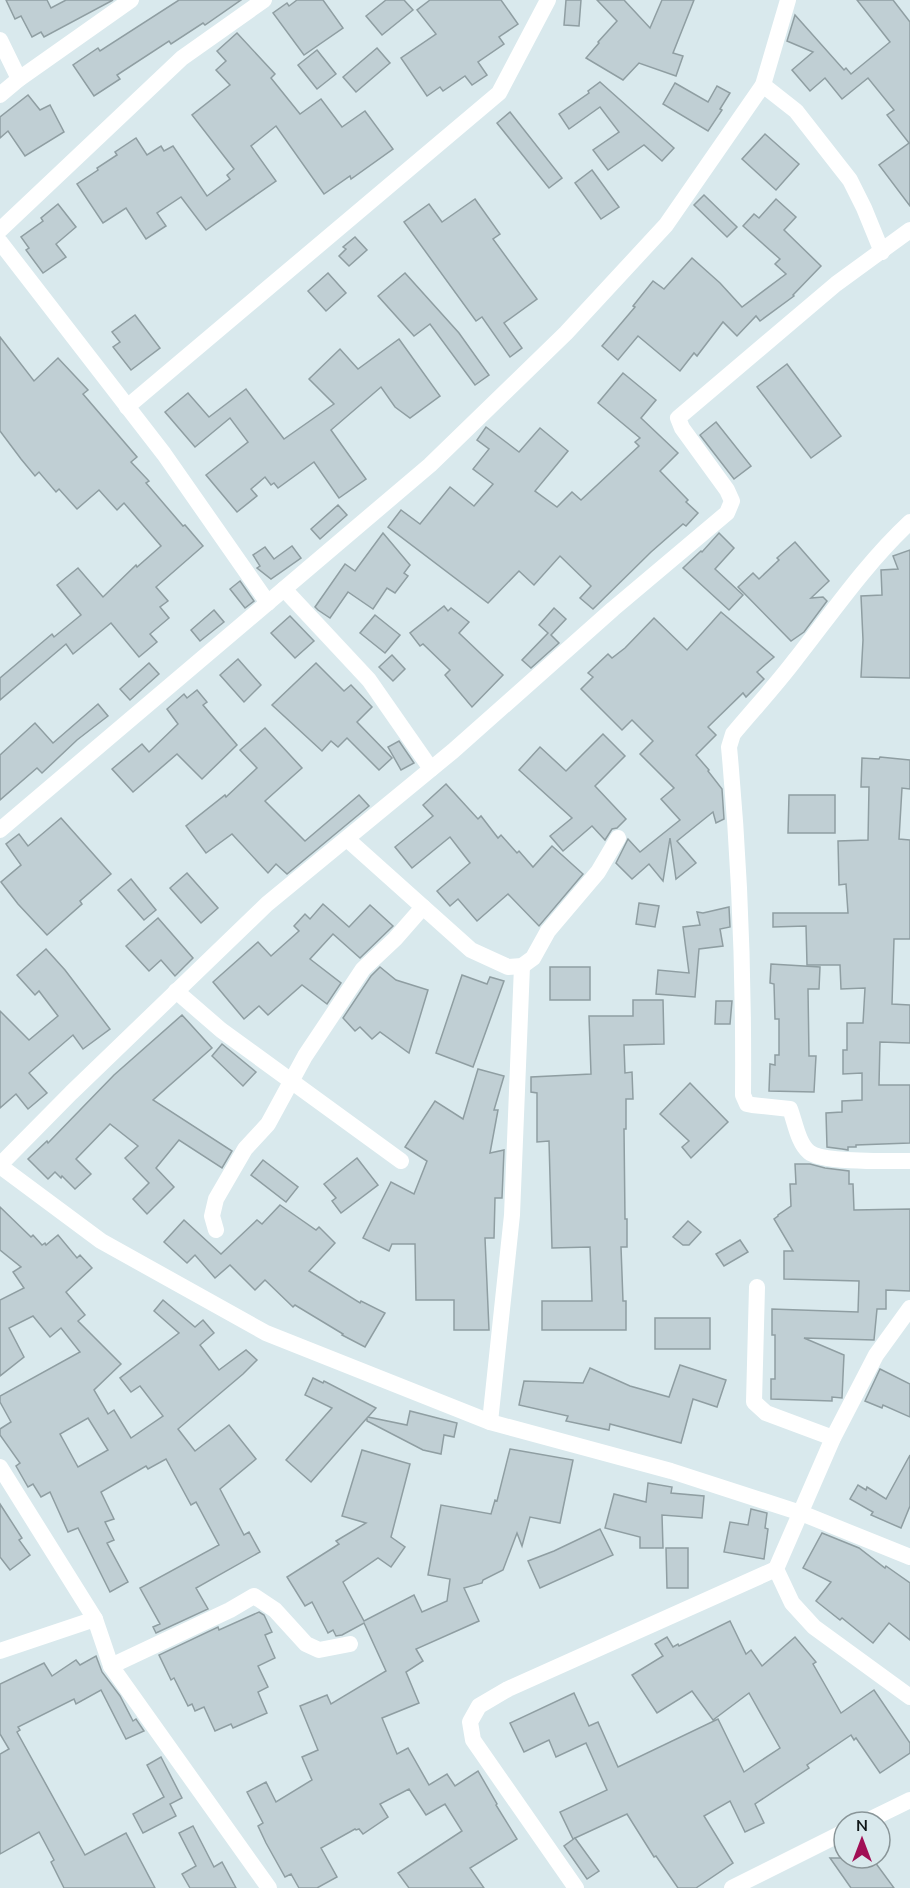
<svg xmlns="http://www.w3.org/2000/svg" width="910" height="1888" font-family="'Nunito Sans',sans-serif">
  <rect width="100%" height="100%" fill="#d9e9ed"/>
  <!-- building -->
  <g fill="#c0cfd4" stroke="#8f9ea2" stroke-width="1.5" fill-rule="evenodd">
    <path d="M6,0h41l4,8 15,-8h47l-69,37 -3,-5 -9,5 -11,-21 -6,3z"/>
    <path d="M179,0h62l-36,25 -2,-2 -32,21 -2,-3 -52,34 3,4 -26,17 -21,-31 25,-17 2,3z"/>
    <path d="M297,0h26l20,28 -39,27 -31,-42 14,-10 2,3z"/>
    <path d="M386,0h18l9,10 -31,25 -16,-19z"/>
    <path d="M430,0h71l17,24 -19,13 5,7 -26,18 9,13 -15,10 -7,-9 -22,15 -3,-4 -13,9 -26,-38 35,-24 -19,-24z"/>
    <path d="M566,0h15l-2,26 -15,-1z"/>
    <path d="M597,0h27l26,28 12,-28h32l-21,53 10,3 -7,20 -37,-13 -16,17 -37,-22 13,-15 -1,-1 19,-21z"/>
    <path d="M857,0h36l17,22v184l-31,-41 30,-22 -22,-28 7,-5 -26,-32 -26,21 -17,-21 -15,13 -18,-21 21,-18 -26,-11 8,-26 49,55 2,-2 5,6 39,-32z"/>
    <path d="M237,33l38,41 -4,4 29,36 21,-15 21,28 23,-16 28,38 -42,30 -1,-3 -26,18 -48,-68 -25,20 25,35 -70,49 -25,-33 -24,16 9,13 -20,13 -20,-31 -23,15 -26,-39 21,-14 -1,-2 20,-13 -2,-3 21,-14 11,17 14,-9 3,5 9,-5 34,50 23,-17 -3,-4 7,-6 -42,-54 38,-30 -14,-15 10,-9 -9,-10z"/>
    <path d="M377,48l13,15 -34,29 -13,-15z"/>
    <path d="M317,50l19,24 -19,15 -19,-24z"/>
    <path d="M600,82l74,66 -12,13 -18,-16 -36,25 -15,-20 26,-18 -19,-25 -31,22 -10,-15 30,-21 -1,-2z"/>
    <path d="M675,83l33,19 9,-16 13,7 -10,16 2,1 -14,21 -45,-27z"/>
    <path d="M28,95l12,15 10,-5 14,27 -39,24 -17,-25 -8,7v-21z"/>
    <path d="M510,112l52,66 -13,10 -52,-65z"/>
    <path d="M765,134l34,30 -23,26 -34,-31z"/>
    <path d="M592,170l27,37 -18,12 -26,-36z"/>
    <path d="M704,195l33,32 -10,10 -33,-32z"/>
    <path d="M475,199l25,35 -7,5 44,60 -33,24 18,25 -12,9 -28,-40 -6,4 -72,-99 25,-18 13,18z"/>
    <path d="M776,199l20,18 -12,13 37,36 -28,29 1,1 -34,25 -4,-5 -19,20 -14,-14 -26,34 -3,-3 -14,18 -42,-35 -20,24 -16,-14 33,-39 -2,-1 20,-25 11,8 28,-31 28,25 22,24 44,-33 -11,-10 5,-5 -37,-33 11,-12 5,4z"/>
    <path d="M58,204l18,23 -20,17 10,13 -23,16 -17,-23 3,-2 -8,-11 22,-16 -2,-3z"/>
    <path d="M355,237l12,13 -18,16 -10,-10 7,-7 -3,-2z"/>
    <path d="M328,273l18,20 -20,18 -18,-20z"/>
    <path d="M405,273l54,60 30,42 -14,10 -45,-61 -16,12 -36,-40z"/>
    <path d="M135,315l25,33 -29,22 -18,-23 7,-5 -8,-10z"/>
    <path d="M0,337l34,44 24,-23 30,32 -5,4 54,63 -6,5 18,19 -3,2 37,43 2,-1 18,21 -47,41 12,14 -8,6 9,11 -19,16 7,8 -18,15 -28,-34 -38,31 -7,-10 -66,56v-22l52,-44 2,3 27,-22 -24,-30 21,-17 25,29 33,-32 1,2 24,-21 -37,-43 -7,7 -18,-20 -22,19 -18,-20 -3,3 -17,-20 -4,4 -14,-17 -21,-28z"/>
    <path d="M399,339l41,57 -30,22 -15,-11 -14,-20 -50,43 35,49 -27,19 -25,-36 -36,26 -4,-5 -3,2 -6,-8 -14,12 6,7 -20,16 -31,-37 42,-33 -18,-24 -35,29 -30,-35 23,-19 21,24 37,-28 38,50 50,-35 -25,-25 31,-30 18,20z"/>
    <path d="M787,364l54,72 -30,22 -54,-71z"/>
    <path d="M623,373l33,27 -15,18 37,35 -18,18 28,29 -2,2 12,11 -12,13 -3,-2 -32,28 -58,57 -13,-11 11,-12 -31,-30 -26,29 -15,-14 -31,32 -100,-76 13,-17 19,14 30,-37 24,19 19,-22 -20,-15 16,-20 -12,-9 9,-13 33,25 21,-24 28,23 -33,40 22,16 15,-15 9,8 58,-54 -4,-4 5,-4 -42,-35z"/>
    <path d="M716,422l35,44 -17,13 -34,-44z"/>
    <path d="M338,505l9,10 -27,24 -9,-10z"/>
    <path d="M383,533l27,32 -6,8 4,3 -13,17 -8,-5 -14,21 -25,-17 -18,26 -12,-8 -3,-3 30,-43 10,7z"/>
    <path d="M719,533l15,15 -19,21 28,26 -14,15 -46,-42 18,-17 1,1z"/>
    <path d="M795,542l34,39 -18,17 12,-1 4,4 -23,31 -13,9 -53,-54 15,-14 6,6 20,-19 -2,-2z"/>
    <path d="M292,546l9,12 -30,21 -14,-11 3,-2 -7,-11 12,-8 9,12z"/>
    <path d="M910,550v128l-49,-1 2,-37 -2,-44 21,-1 -1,-25 17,-1 -5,-13z"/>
    <path d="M240,581l14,20 -9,7 -15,-19z"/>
    <path d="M444,606l4,5 3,-3 18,14 -10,11 44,42 -31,32 -27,-32 5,-5 -27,-26 -3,2 -10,-13z"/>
    <path d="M554,608l12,11 -15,16 8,8 -28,25 -9,-8 26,-27 -9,-8z"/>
    <path d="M214,610l10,12 -24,19 -9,-11z"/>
    <path d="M721,612l53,45 -17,15 7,7 -18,18 -3,-4 -35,34 8,8 -20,20 13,15 -1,1 14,18 2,30 -8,4 -3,-11 -36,29 19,22 -20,16 -6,-41 -7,43 -14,-17 -17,15 -16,-16 12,-24 12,13 40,-32 -19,-21 13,-11 -34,-34 13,-13 -21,-21 -10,10 -41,-41 12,-12 -5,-4 20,-19 4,4 13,-10 29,-30 33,32z"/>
    <path d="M375,615l25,20 -15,18 -25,-20z"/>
    <path d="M290,616l24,25 -19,17 -24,-25z"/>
    <path d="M392,655l13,14 -12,12 -14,-14z"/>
    <path d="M238,659l23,26 -17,17 -24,-27z"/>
    <path d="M149,663l10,11 -29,26 -10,-11z"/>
    <path d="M316,663l28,28 7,-6 21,22 -15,15 35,36 -13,12 -32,-32 -9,9 -7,-6 -9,10 -50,-46z"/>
    <path d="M197,690l10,12 -4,3 34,40 -35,34 -25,-25 -44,38 -21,-23 30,-25 7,8 29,-28 -11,-15 17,-15 3,4z"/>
    <path d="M98,704l10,12 -31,24 -35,33 -5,-5 -37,32v-45l35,-32 18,20z"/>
    <path d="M265,728l37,40 -37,33 40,40 54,-46 10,11 -82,68 -11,-10 -8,9 -36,-39 -26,19 -20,-27 39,-31 1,2 31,-29 -17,-18z"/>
    <path d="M603,734l22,22 -30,30 31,33 -9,9 -5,1 -7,11 -13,-14 -29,25 -13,-15 22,-18 -53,-48 21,-23 26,24z"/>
    <path d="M399,741l15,22 -13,7 -13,-23z"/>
    <path d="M880,757l30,3v29l-8,-1 -3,51 11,1v99h-16l-2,65 18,1v38l-30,-1 -1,43h31v58l-54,2v2h-8v3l-6,-1 -15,-2 -1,-34 16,-1v-11l20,-1v-27l-19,1v-24h4v-27h16l2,-35 -24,1 -1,-24h-33l-1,-39 -33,1v-14h75l-2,-29 -7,1 -1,-44 30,-1 1,-53h-8l1,-29 17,1z"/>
    <path d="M446,784l32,35 3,-3 17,22 3,-3 16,18 2,-2 14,16 19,-21 31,28 -44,52 -31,-32 -31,27 -19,-22 -8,7 -13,-15 33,-28 -20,-26 -38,31 -17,-21 38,-31 -10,-11z"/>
    <path d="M789,795h46v38h-47z"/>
    <path d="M61,818l50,56 -31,27 2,3 -35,31 -29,-31 -17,-22 20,-17 -15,-21 13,-10 9,12z"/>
    <path d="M187,873l31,35 -17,15 -31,-35z"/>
    <path d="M131,879l25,31 -12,10 -26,-30z"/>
    <path d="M639,903l20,3 -4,21 -19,-3z"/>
    <path d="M323,904l26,23 21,-22 23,21 -33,32 -27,-24 -23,25 31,24 -14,21 -25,-19 -34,30 -9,-9 -15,13 -31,-37 45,-40 13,14 28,-25 -5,-5 11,-12 5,5z"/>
    <path d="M729,907l1,20 -10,2 3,17 -24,3 -4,48 -39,-3 2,-24 31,3 -6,-46 17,-2 -3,-13 6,1z"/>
    <path d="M158,918l35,40 -18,18 -14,-16 -12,11 -23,-25z"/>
    <path d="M46,949l19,21 45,59 -27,20 -10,-14 -44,38 18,20 -19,16 -12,-15 -16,14v-97l29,29 29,-24 -19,-25 -4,4 -18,-20z"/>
    <path d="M771,964l49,3 -1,22h-11l1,67h7l-2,36 -45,-1 1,-27 5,1v-10h4v-36h-4l-1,-35 -4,-1z"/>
    <path d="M380,967l16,13 32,10 -19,63 -29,-21 -8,7 -12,-12 -5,4 -12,-13 28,-42z"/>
    <rect x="550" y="967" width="40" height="33"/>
    <path d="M462,975l25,9 3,-7 14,4 -31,86 -37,-14z"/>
    <path d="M633,1000h30l1,44 -40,1 1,28 7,-1 1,27h-7v30h-2l1,90h2v28h-6l2,54h3v29h-84v-29h50l-2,-54 -38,1 -3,-107 -12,1v-49l-6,-1v-15l60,-3 -2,-58h44z"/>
    <path d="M716,1001h16l-2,23h-15z"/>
    <path d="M182,1015l30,33 -59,52 79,51 -10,17 -43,-28 -23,28 18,19 -27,27 -14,-15 16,-16 -24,-25 13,-12 -28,-22 -34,35 15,15 -16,15 -13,-13 -1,2 -6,-6 -7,7 -20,-20 19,-18 1,2 66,-68z"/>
    <path d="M222,1044l34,28 -13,14 -31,-30z"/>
    <path d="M478,1069l26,7 -10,34h4l-8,43 14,-3 -2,48h-7l-1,40h-9l4,92h-35v-30h-38l-1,-56h-23l-3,7 -26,-13 28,-56 23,12 13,-33 -22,-14 30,-46 28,18z"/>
    <path d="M690,1083l38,39 -37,36 -9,-11 7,-6 -29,-27z"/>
    <path d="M357,1158l21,27 -37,28 -9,-12 4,-3 -12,-14z"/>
    <path d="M263,1160l35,27 -12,15 -35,-27z"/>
    <path d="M795,1164h15l15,4 24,3v13h4l1,26 56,-1v82l-24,-1v19h-9l-3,31 -70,-2 40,17 -2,43 -10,-1v4l-61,-2v-20h4v-44h-3v-26l86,3 1,-31 -75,-2v-28h9l-19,-32 4,-3v-1l13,-9 -1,-22h6z"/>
    <path d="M280,1205l36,25 3,-3 16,16 -26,28 51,32 1,-2 24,12 -20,34 -23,-12 1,-1 -48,-29 -2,2 -28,-27 -10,10 -25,-25 -15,13 -20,-23 -8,8 -23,-21 20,-22 37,34 36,-34 5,4z"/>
    <path d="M0,1207l31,30 2,-2 9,10 3,-2 1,2 12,-10 19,23 3,-3 12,13 -26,24 19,23 -7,6 43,43 -27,26 14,24 6,-4 17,28 32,-22 -23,-30 -9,6 -11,-14 59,-45 -25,-22 9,-11 32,27 8,-7 11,13 -14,12 19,25 27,-20 11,10 -14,14 -65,55 17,22 34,-26 27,34 -36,30 24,46 5,-3 11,20 -64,36 12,21 -52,24 -3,-6 7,-3 -20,-36 79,-43 -23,-43 -5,3 -25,-46 -18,10 -2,-3 -45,26 13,27 -9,3 9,18 -7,3 21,39 -18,10 -32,-64 -10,4 -18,-40 -9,5 -8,-13 -5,3 -12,-21 4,-3 -20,-28v-6l11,-7 -11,-20v-6l80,-44 -19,-24 -11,9 -17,-21 -24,12 15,29 -24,19v-76l24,-12 -11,-16 8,-5 -21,-17zM88,1418l20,32 -30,17 -18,-33z"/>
    <path d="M688,1221l13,11 -12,13h-6l-10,-8z"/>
    <path d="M740,1240l8,12 -24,14 -8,-12z"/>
    <rect x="655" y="1318" width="55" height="31"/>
    <path d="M680,1365l46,15 -9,27 -24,-8 -12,44 -71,-19 -1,6 -43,-9 2,-5 -49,-11 5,-24 59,2 7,-15 40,18 39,11z"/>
    <path d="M880,1369l30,15v33l-27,-12 -1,3 -17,-7z"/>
    <path d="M313,1378l10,5 1,-2 52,27 -8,9 39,8 3,-14 47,12 -3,14 -10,-2 -3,19 -18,-4 -56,-29v-3l-56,64 -25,-22 46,-52 -27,-13z"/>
    <path d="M510,1449l63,11 -13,63 -30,-6 -8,29 -5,-13 -14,37 -20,10 -1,3 -18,5 15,33 -63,28 7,12 -17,11 13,31 -37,15 15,36 11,-6 21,37 18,-11 8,12 23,-15 19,33 -1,1 21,34 -47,29 14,20h-75l-11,-15 64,-42 -17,-27 -19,11 -17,-26 -29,15 8,13 -25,17 -4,-5 -3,1 -1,-1 -34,19 16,29 -20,11h-18l-8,-14 -6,3 -19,-34 -8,-17 5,-3 -16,-31 19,-10 10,20 36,-22 -10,-23 16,-7 -18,-44 27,-11 4,9 55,-33 -22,-48 -22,12 -6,1 -3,-6 -5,3 -16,-31 -7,4 -18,-29 52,-33 -3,-3 30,-18 -24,-7 20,-66 48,14 -19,73 14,10 -14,20 -13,-9 -35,24 21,39 50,-26 8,17 25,-11 3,-22 -22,-4 13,-70 50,9 4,-14 2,1z"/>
    <path d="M910,1455v51l-9,22 -30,-13 2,-3 -23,-13 8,-14 8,5 1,-3 19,12z"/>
    <path d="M648,1483l24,4 -1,6 33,3 -2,22 -40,-3 1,33h-23v-11l-35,-9 9,-34 32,8z"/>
    <path d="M0,1504l22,34 -3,2 11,15 -20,15 -10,-13z"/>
    <path d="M751,1509l16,4 -2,15 3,1 -4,30 -40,-7 6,-30 18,3z"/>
    <path d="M600,1529l13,26 -73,33 -12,-27 26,-10z"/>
    <path d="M822,1533l37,15 26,20 1,-2 24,17v57l-21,-17 -16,20 -31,-25 -2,2 -24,-19 15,-19 -28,-14z"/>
    <path d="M666,1548h22v40h-21z"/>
    <path d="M259,1612l5,3 8,17 -7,3 10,23 -17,8 10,21 -10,5 9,21 -34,15 -2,-4 -16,7 -11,-24 -9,4 -3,-7 -4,2 -14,-28 -3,2 -12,-25 59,-28 1,3z"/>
    <path d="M730,1621l16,33 5,-4 11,16 33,-29 21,25 -3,2 28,49 33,-23 36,53v10l-30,20 -24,-35 -2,2 -3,-5 -44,30 2,3 -54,36 9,19 -19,9 -15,-31 -26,15 29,47 -37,25h-18l-22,-32 -2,1 -27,-43 -54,25 -13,-27 47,-22 -21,-47 -30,14 -7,-17 -25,12 -14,-29 64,-30 15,33 9,-4 20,45 100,-48 26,53 36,-24 -31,-55 -36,27 -21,-29 -35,22 -25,-38 31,-19 -8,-12 12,-7 6,10 5,-3 1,2z"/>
    <path d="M96,1656l6,16 18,24 13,25 3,-2 8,12 -18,8 -25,-49 -25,14 -2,-5 -56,28 2,3 -3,2 68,123 41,-22 29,55h-91l-13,-26 3,-2 -15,-28 -39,22v-100l9,-5 -9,-15v-50l44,-21 8,13 24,-16 4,5z"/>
    <path d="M161,1757l21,41 -12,6 6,12 -33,17 -10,-19 31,-17 -17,-32z"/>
    <path d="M193,1826l21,41 8,-5 14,26h-46l-8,-14 14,-8 -17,-33z"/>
    <path d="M575,1838l24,33 -12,8 -23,-33z"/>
    <path d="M830,1858h42l22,30h-43z"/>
  </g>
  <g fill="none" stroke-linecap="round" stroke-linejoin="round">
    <!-- minor -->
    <g stroke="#fff" stroke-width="16">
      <path d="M0,40l19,39"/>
      <path d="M763,85l33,26 54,69 14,28 18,44"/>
      <path d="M0,95l19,-16 112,-79"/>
      <path d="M0,230l182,-172 82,-58"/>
      <path d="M0,242l164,212 104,149"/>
      <path d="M127,407l372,-314 49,-93"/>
      <path d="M910,522c-44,41 -78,91 -115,138 -19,25 -41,49 -62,74l-4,13c11,117 15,231 14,348l4,9 5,1 38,4c5,13 8,34 19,43 13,11 81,9 101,9"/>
      <path d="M284,589l85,91 62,89"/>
      <path d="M0,830l430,-365 136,-132 100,-108 97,-140 25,-85"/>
      <path d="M347,839l124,111 37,17 14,-1 11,-8 15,-27 50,-59 20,-34"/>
      <path d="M176,991l45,39 180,131"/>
      <path d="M0,1165l71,-72 196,-189 186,-153 160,-142 114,-96 5,-12 -5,-11 -45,-62 -4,-10 158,-134 74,-54"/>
      <path d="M0,1166l101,75 165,92 224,89 181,49 130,42 109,44"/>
      <path d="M216,1230l-4,-14 4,-17 29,-50 23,-25 37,-68 58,-87 32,-30 28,-32"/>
      <path d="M757,1287l-3,115 12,11 67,25"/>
      <path d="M910,1308l-34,47 -43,83 -57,131 16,34 22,24 96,70"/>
      <path d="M490,1422l22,-207 10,-249"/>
      <path d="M0,1467l95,152 16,47 158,222"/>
      <path d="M0,1651l95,-32"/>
      <path d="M111,1666l119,-56 24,-14 21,14 31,34 13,6 31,-6"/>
      <path d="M865,1822l45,-22"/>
      <path d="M576,1888l-103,-148 -3,-18 9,-16 29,-17 268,-120"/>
      <path d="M732,1888l112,-56"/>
    </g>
  </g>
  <!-- north arrow -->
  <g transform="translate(862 1840)"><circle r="28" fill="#d9e9ed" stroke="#899598" stroke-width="1.5"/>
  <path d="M0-4.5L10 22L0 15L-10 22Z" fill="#a10f55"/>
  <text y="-9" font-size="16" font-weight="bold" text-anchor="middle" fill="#111719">N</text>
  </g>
</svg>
